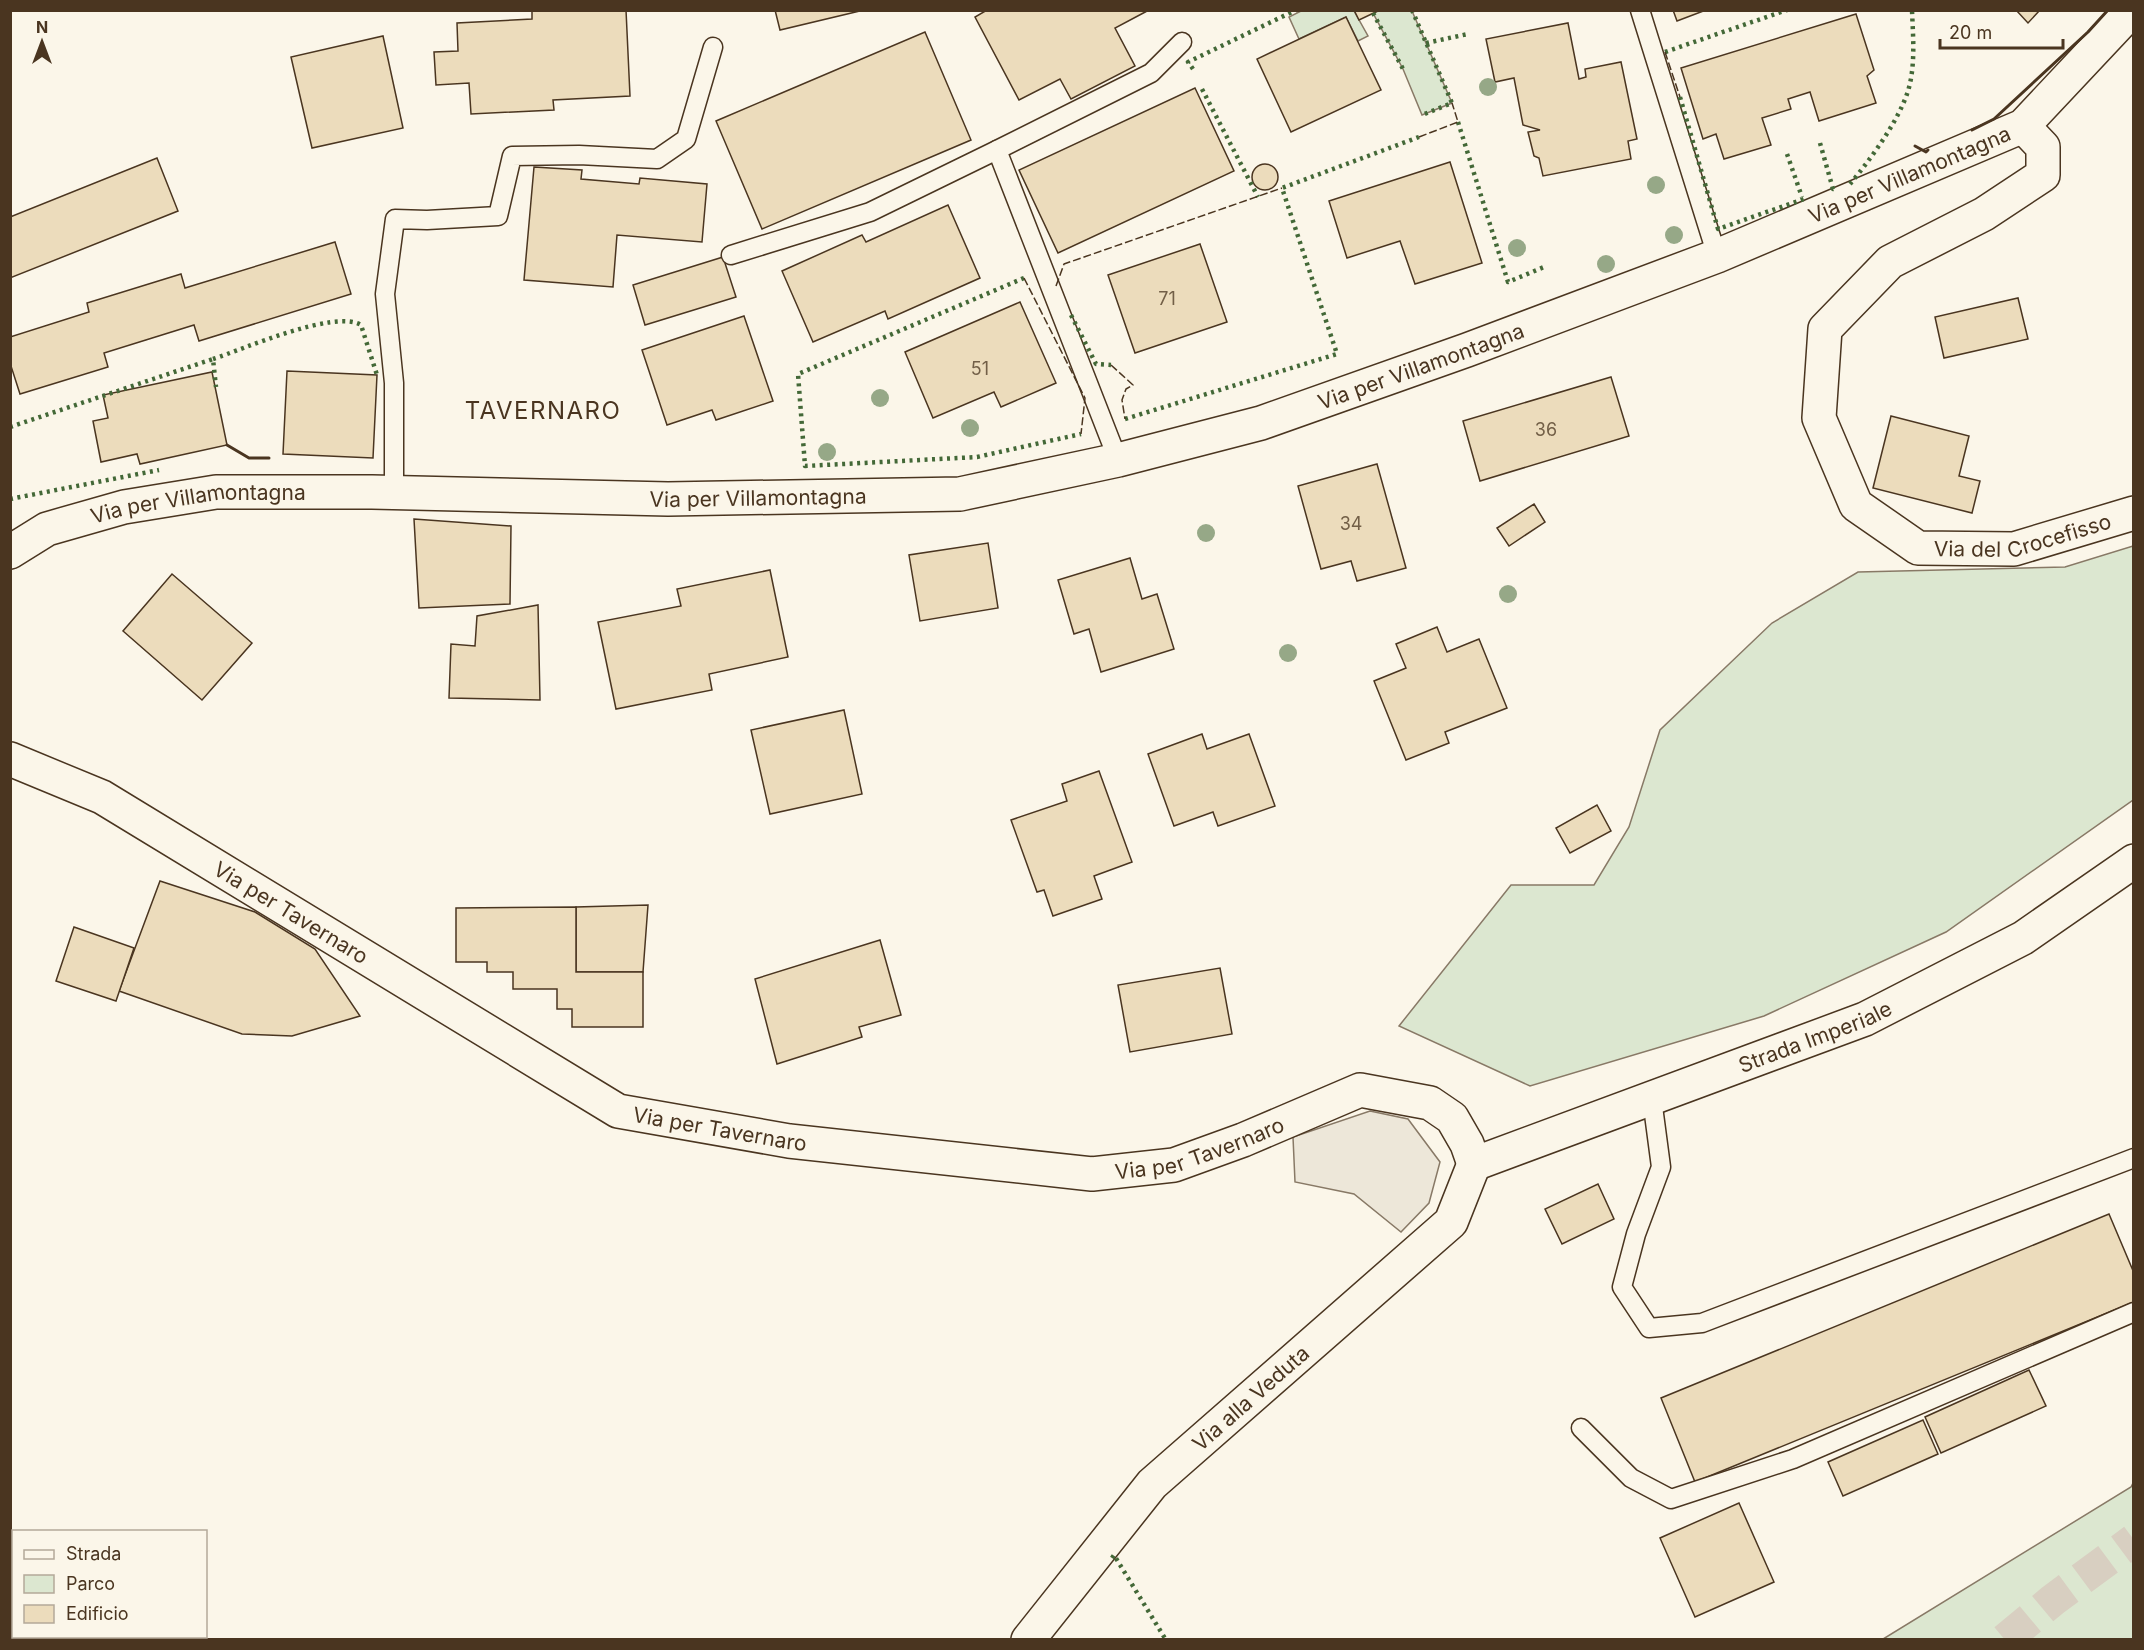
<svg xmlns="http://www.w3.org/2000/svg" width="2144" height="1650" font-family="Inter,sans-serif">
  <rect width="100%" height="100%" fill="#fbf6e9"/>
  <!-- green -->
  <g fill="#dce7d0" stroke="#887966" stroke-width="1.5">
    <path d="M1301,11h53l14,25 -10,5 -12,-24 -47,22 -10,-22z"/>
    <path d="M1377,11h35l40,92 -30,12 -19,-46 -30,-56z"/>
    <path d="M2133,546v254l-187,132 -182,84 -234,70 -131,-60 112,-141h83l35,-58 31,-97 112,-107 86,-51 207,-5z"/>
    <path d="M2133,1483v156h-250l248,-152z"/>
  </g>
  <!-- parking -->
  <path fill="#ede7d9" stroke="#887966" stroke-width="1.5" d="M1370,1111l38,8 32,43 -11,41 -28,29 -47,-38 -59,-12 -2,-45z"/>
  <!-- building -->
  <g fill="#ecdcbc" stroke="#4a3520" stroke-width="1.5">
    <path d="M532,10h94l4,86 -77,4 1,10 -83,4 -2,-31 -33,2 -2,-33 24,-1 -1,-28 75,-4z"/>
    <path d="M775,10h89l-84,20z"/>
    <path d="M987,10h162l-34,18 20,38 -64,33 -11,-20 -41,21 -44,-83z"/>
    <path d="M1354,10h23l1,1 -19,9z"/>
    <path d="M1673,10h33l-29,11z"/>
    <path d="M2016,10h24l-12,13z"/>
    <path d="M1856,14l18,56 -7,6 9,27 -57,18 -9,-29 -22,7 3,10 -29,9 9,27 -47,14 -8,-25 -13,5 -22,-71z"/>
    <path d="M1346,17l35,73 -90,42 -34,-73z"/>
    <path d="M1568,23l11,56 7,-2 -1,-8 36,-7 16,77 -9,2 3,18 -88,17 -4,-18 -5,-2 -6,-24 12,-2 -17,-5 -9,-47 -19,4 -9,-43z"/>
    <path d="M925,32l46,108 -209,89 -46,-108z"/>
    <path d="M383,36l20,92 -91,20 -21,-91z"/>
    <path d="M1195,88l39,83 -176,82 -39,-83z"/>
    <path d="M157,158l21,53 -168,67v-61z"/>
    <path d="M1450,162l32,101 -67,21 -15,-43 -53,17 -18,-57z"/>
    <circle cx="1265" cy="177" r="13"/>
    <path d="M534,167l48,3 -1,9 58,5 1,-6 67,6 -5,58 -85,-7 -4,52 -89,-7z"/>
    <path d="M948,205l32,73 -92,41 -3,-8 -72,31 -31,-71 80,-36 4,7z"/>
    <path d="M335,242l16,52 -152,47 -5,-16 -90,28 4,14 -88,27 -10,-31v-26l79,-25 -2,-9 94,-29 4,14z"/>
    <path d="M1200,244l27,78 -92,31 -27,-78z"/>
    <path d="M723,257l13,40 -91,28 -12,-40z"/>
    <path d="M2018,298l10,41 -84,19 -9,-41z"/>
    <path d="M1020,302l36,81 -55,24 -7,-15 -61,26 -28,-66z"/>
    <path d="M744,316l29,85 -57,19 -4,-10 -45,15 -25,-75z"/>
    <path d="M287,371l90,4 -4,83 -90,-4z"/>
    <path d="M212,372l15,73 -87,19 -3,-10 -36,8 -8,-41 15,-3 -5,-23z"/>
    <path d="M1611,377l18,59 -149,45 -17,-60z"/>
    <path d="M1891,416l78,20 -10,40 21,5 -8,32 -99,-25z"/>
    <path d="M1377,464l29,104 -49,13 -6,-20 -30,8 -23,-83z"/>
    <path d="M1534,504l11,18 -36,24 -12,-18z"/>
    <path d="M414,519l97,7 -1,78 -91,4z"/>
    <path d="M988,543l10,65 -78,13 -11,-66z"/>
    <path d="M1130,558l12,41 15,-5 17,55 -73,23 -12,-43 -15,5 -16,-54z"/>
    <path d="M770,570l18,87 -79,17 3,16 -96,19 -18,-87 83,-16 -4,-17z"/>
    <path d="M172,574l80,69 -50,57 -79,-69z"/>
    <path d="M538,605l2,95 -91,-2 2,-54 24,2 2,-30z"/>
    <path d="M1437,627l10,25 32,-13 28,69 -62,24 4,11 -43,17 -32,-79 32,-13 -10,-24z"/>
    <path d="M844,710l18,84 -92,20 -19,-84z"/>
    <path d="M1202,734l5,15 42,-15 26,72 -57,20 -5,-14 -39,14 -26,-72z"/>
    <path d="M1099,771l33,91 -38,14 8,23 -49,17 -9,-26 -7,2 -26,-72 56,-19 -5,-17z"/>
    <path d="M1597,805l14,26 -41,22 -14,-25z"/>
    <path d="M160,881l95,31 60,37 45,67 -68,20 -50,-2 -123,-43z"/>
    <path d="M648,905l-5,67h-67v-65z"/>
    <path d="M576,907v65h67v55h-71v-18h-15v-20h-44v-17h-26v-10h-31v-54z"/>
    <path d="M74,927l60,21 -18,53 -60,-20z"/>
    <path d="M880,940l21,75 -42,12 3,10 -85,27 -22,-85z"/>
    <path d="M1220,968l12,66 -102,18 -12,-67z"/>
    <path d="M1598,1184l16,35 -52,25 -17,-35z"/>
    <path d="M2109,1214l25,59v29l-439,180 -34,-84z"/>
    <path d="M2029,1370l17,36 -105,47 -16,-36z"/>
    <path d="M1923,1420l15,34 -95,42 -15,-34z"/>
    <path d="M1739,1503l35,79 -79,35 -35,-79z"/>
  </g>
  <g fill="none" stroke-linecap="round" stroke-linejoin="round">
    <!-- trunk-tunnel -->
    <path stroke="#d8cfc1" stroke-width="33" stroke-dasharray="33 16" stroke-linecap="butt" d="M2005,1640l48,-40 81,-60"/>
    <!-- service casing -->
    <g stroke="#4a3520" stroke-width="21">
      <g id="service">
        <path d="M1640,10l77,246"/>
        <path d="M731,255l139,-43 127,-62"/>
        <path d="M1118,460l-121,-310 154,-77 31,-31"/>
        <path d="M394,494v-111l-9,-89 10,-75 32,1 71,-4 14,-60 67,-1 78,4 29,-20 27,-92"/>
        <path d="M1652,1099l9,68 -25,67 -14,53 27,41 53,-5 432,-165"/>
        <path d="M1581,1428l50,50 40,21 122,-40 341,-147"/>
      </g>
    </g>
    <!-- minor casing -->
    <g stroke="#4a3520" stroke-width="36">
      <g id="minor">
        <path id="s1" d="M2023,126l20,21v28l-59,39 -94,48 -65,67 -6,89 37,87 62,43 96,1 120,-36"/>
      </g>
    </g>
    <!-- tertiary casing -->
    <g stroke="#4a3520" stroke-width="36">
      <g id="tertiary">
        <path id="s2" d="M10,552l37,-23 77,-22 92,-15h156l296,7 292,-5 158,-34 143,-37 206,-73 250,-94 306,-130 109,-116"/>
        <path id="s3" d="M10,759l92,38 516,314 171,30 303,33 82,-9 69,-25 117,-50 70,13 22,15 15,26 7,20"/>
        <path id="s4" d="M1474,1164l391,-145 158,-81 111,-77"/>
        <path id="s5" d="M1028,1640l124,-156 299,-262 23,-58"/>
      </g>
    </g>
    <!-- service -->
    <use href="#service" stroke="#fbf6e9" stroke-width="18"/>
    <!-- minor -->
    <use href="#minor" stroke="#fbf6e9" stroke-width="33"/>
    <!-- tertiary -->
    <use href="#tertiary" stroke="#fbf6e9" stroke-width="33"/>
    <!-- hedge -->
    <g stroke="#436837" stroke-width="4.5" stroke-dasharray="3 4.5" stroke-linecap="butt">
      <path d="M1412,10l40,93 -30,12"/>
      <path d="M1373,13l30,56"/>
      <path d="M1426,43l42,-9"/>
      <path d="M1665,52l122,-42"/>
      <path d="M1193,69l-5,-7 108,-52"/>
      <path d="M1202,89l56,108"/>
      <path d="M1680,97l38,132 86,-30"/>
      <path d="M1458,122l50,160 36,-15"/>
      <path d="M1820,143l13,46 3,-1"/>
      <path d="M1787,154l15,43"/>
      <path d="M1850,184c20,-24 47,-61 57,-90 9,-26 6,-57 5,-84"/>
      <path d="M1024,278l-226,96 7,92 172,-9 104,-23"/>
      <path d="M1071,315l25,49 15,1"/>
      <path d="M213,359c31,-10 121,-50 148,-34l16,50"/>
      <path d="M1125,419l212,-65 -55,-166 137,-51"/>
      <path d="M10,427l203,-68 3,28"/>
      <path d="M10,499l149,-29"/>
      <path d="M1112,1558l2,-3 52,85"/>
    </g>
    <!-- fence -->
    <g stroke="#4a3520" stroke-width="1.5" stroke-dasharray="8 3" stroke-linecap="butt">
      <path d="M1665,52l15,45"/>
      <path d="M1419,137l39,-15 -6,-19"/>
      <path d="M1024,278l61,120 -4,36"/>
      <path d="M1056,286l8,-22 218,-76"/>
      <path d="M1111,365l22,20 -7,4 -4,11 3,19"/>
    </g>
    <!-- wall -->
    <g stroke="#4a3520" stroke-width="3">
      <path d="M1972,130l22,-11 94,-87 20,-22"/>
      <path d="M1915,146l11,6 2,-2"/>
      <path d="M227,445l22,13h20"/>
    </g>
  </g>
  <!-- trees -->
  <g fill="#96a887">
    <circle cx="1488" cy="87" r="9"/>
    <circle cx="1656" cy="185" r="9"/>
    <circle cx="1674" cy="235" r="9"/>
    <circle cx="1517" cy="248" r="9"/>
    <circle cx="1606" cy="264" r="9"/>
    <circle cx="880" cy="398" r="9"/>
    <circle cx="970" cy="428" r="9"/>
    <circle cx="827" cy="452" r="9"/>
    <circle cx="1206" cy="533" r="9"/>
    <circle cx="1508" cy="594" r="9"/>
    <circle cx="1288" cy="653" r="9"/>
  </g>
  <g text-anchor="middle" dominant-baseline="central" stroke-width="4.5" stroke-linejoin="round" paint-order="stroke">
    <!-- number labels -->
    <g font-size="18" fill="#725f47">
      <text x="1167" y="298">71</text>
      <text x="980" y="368">51</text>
      <text x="1546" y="429">36</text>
      <text x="1351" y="523">34</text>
    </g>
    <!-- street labels -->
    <g font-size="21" fill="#4a3520" stroke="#fbf6e9">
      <text stroke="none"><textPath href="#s2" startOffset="1965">Via per Villamontagna</textPath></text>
      <text stroke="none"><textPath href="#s2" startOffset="1440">Via per Villamontagna</textPath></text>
      <text stroke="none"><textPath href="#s2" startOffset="759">Via per Villamontagna</textPath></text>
      <text stroke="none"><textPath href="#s2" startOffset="198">Via per Villamontagna</textPath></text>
      <text stroke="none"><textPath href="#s1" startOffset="692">Via del Crocefisso</textPath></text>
      <text stroke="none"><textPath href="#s3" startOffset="321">Via per Tavernaro</textPath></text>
      <text stroke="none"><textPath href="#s4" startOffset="364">Strada Imperiale</textPath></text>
      <text stroke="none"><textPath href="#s3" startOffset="807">Via per Tavernaro</textPath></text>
      <text stroke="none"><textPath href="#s3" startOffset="1293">Via per Tavernaro</textPath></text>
      <text stroke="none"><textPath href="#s5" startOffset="330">Via alla Veduta</textPath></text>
    </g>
    <!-- quarter labels -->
    <g font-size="24" letter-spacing="1.5" fill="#4a3520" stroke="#fbf6e9">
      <text x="543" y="410">TAVERNARO</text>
    </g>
  </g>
  <!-- border -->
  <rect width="2144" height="1650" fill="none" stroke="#4a3520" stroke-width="24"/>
  <!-- legend -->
  <rect x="12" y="1530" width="195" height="108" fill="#fbf6e9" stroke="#b4a999" stroke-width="1.5"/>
  <rect x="24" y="1550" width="30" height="9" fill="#fbf6e9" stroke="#b4a999" stroke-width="1.5"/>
  <text x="66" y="1560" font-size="18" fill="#4a3520">Strada</text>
  <rect x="24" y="1575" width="30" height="18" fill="#dce7d0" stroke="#b4a999" stroke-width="1.5"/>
  <text x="66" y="1590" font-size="18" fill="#4a3520">Parco</text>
  <rect x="24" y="1605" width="30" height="18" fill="#ecdcbc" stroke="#b4a999" stroke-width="1.5"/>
  <text x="66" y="1620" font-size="18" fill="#4a3520">Edificio</text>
  <!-- north arrow -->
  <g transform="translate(42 42)" stroke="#fbf6e9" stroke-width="4.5" paint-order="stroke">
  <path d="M0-4.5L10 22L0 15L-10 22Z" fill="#4a3520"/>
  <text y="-9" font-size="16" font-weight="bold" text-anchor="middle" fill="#4a3520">N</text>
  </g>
  <!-- scale -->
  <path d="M1940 39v9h123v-9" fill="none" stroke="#4a3520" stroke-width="3"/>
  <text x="1949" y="39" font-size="18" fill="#4a3520" stroke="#fbf6e9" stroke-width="4.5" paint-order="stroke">20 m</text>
</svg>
